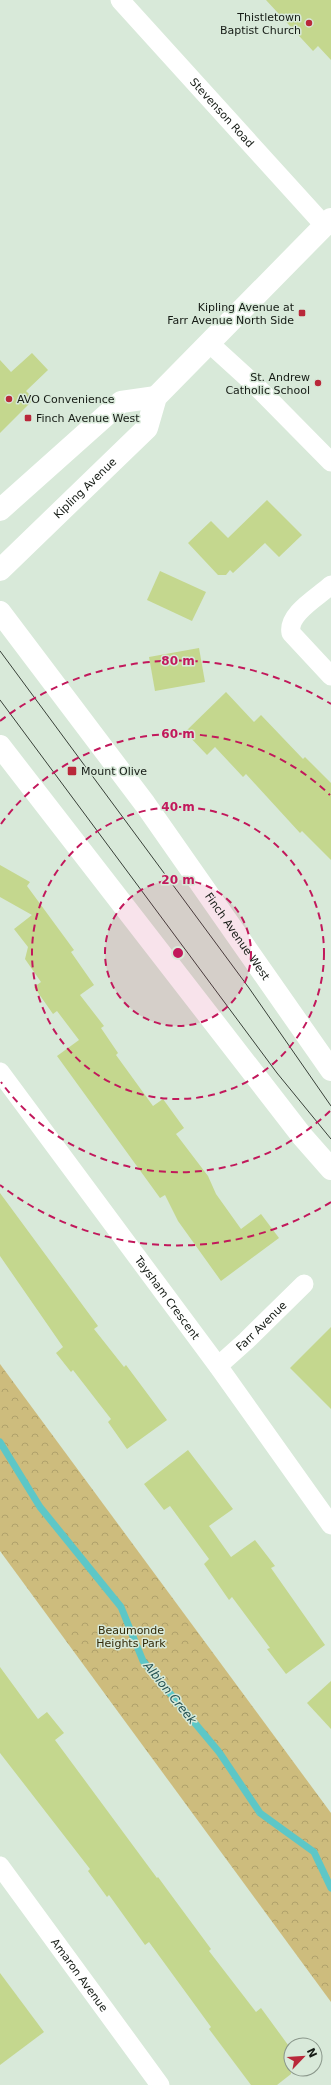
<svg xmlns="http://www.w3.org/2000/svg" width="331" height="2085" font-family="'DejaVu Sans',sans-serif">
  <defs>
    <pattern id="park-crowns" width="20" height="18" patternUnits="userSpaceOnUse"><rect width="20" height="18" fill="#cdbc7d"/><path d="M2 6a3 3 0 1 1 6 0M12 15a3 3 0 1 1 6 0" fill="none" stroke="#afa16b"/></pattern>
  </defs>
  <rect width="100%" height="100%" fill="#d8e9d9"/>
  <!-- park -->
  <path fill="url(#park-crowns)" d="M0,1364l331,449v189l-331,-451z"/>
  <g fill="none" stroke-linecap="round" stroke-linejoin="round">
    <!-- stream -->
    <path stroke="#5dc7c7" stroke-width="7" d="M0,1442l40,65 81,100 22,54 76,91 41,61 54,39 17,36"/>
  </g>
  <!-- building -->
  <g fill="#c4d78e">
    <path d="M266,0h65v60l-13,-14 -5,5z"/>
    <path d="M32,353l16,17 -22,21 8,8 -34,34v-73l11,12z"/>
    <path d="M267,500l35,35 -23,22 -14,-14 -32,30 -3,-3 -4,5h-8l-30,-32 23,-22 17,17z"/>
    <path d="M160,571l46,21 -14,29 -45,-21z"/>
    <path d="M199,648l6,34 -50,9 -6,-34z"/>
    <path d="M226,692l28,30 7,-7 42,44 2,-2 26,26v77l-29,-29 -2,2 -54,-59 -3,3 -28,-30 -8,8 -22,-23z"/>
    <path d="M0,865l30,17 -3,4 47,64 -3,2 23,33 -14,10 24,31 -3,2 17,25 -2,2 37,51 10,-7 21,29 -8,6 32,42 8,18 25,35 20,-15 18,24 -58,43 -43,-60 -13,-26 -5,3 -103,-142 22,-16 -22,-29 -4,3 -19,-27 7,-5 -16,-23 3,-12 -14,-18 18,-14 -32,-18z"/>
    <path d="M0,1193l98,133 -4,3 30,38 2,-2 41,55 -40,29 -19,-27 3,-3 -38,-49 -2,2 -15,-19 7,-6 -63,-91z"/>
    <path d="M331,1327v82l-41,-41z"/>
    <path d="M188,1450l45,59 -24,17 22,31 24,-17 20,26 -4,2 54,77 -39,29 -19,-25 3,-1 -38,-51 -3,3 -25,-36 5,-5 -39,-53 -6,4 -20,-26z"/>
    <path d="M0,1667l38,52 9,-7 17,21 -9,7 102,138 1,-1 8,11 45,61 -2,2 47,61 5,-4 30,41v25l-14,11h-26l-42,-56 2,-2 -62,-85 -4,3 -36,-50 -2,2 -19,-26 2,-2 -90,-116z"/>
    <path d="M331,1681v48l-24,-26z"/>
    <path d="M0,1973l44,59 -44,33z"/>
  </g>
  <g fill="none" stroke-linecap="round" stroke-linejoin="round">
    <!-- minor -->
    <g stroke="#fff" stroke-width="19">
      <path id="s1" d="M120,0l204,225"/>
      <path d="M209,343l44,40 78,79"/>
      <path d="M331,585c-13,12 -44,29 -40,48l40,43"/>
      <path id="s2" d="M0,1072l218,294 113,159"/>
      <path id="s3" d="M218,1366l28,-25 58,-57"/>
      <path id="s4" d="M0,1866l160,219"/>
    </g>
    <!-- secondary -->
    <g stroke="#fff" stroke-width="22">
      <path d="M0,510l121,-108 35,-5"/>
      <path id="s5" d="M0,570l147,-142 9,-31 175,-178"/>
      <path id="s6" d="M0,612l145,192 186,266"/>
      <path d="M0,746l302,390 29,33"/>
    </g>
    <!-- tram -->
    <g stroke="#384038" stroke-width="1">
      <path d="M0,651l249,337 82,118"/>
      <path d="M0,700l277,373 54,66"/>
    </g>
  </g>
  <!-- distance rings -->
  <circle cx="178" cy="953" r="73" fill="#c2185b" fill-opacity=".12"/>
  <g fill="none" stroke="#c2185b" stroke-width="2" stroke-dasharray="7 5">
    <circle cx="178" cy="953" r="73"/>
    <circle cx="178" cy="953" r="146"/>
    <path d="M330 1111A219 219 0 0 1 1 1082M1 824A219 219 0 0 1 330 795"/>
    <path d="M331 1202A292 292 0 0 1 0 1185M0 721A292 292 0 0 1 331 704"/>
  </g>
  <!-- markers -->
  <g fill="#b9283a" stroke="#d8e9d9" stroke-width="1.5">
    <circle cx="309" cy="23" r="4"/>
    <rect x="298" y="309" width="8" height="8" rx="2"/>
    <circle cx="318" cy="383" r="4"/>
    <circle cx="9" cy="399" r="4"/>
    <rect x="24" y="414" width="8" height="8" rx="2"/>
    <rect x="67" y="766" width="10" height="10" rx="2"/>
  </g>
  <g text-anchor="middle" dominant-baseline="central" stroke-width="3" stroke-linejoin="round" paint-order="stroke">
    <!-- poi labels -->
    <g font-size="11" fill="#151b15" stroke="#d8e9d9" text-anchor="end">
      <text x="301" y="17">Thistletown<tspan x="301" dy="13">Baptist Church</tspan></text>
      <text x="294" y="307">Kipling Avenue at<tspan x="294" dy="13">Farr Avenue North Side</tspan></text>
      <text x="310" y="377">St. Andrew<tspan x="310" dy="13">Catholic School</tspan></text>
      <text x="17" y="399" text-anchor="start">AVO Convenience</text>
      <text x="36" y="418" text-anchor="start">Finch Avenue West</text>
      <text x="81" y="771" text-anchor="start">Mount Olive</text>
    </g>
    <!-- street labels -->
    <g font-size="11" fill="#151b15" stroke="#d8e9d9">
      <text stroke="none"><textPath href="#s1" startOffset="152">Stevenson Road</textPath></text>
      <text stroke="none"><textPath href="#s5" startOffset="118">Kipling Avenue</textPath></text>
      <text stroke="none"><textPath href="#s6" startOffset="402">Finch Avenue West</textPath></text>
      <text stroke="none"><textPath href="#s2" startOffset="281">Taysham Crescent</textPath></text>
      <text stroke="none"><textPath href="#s3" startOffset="59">Farr Avenue</textPath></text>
      <text stroke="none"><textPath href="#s4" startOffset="135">Amaron Avenue</textPath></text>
    </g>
    <!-- park labels -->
    <g font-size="11" fill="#332a08" stroke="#d8e9d9">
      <text x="131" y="1630">Beaumonde<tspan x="131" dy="13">Heights Park</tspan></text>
    </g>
    <!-- water labels -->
    <g font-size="12" font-style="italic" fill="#255354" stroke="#d8e9d9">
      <text transform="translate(170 1693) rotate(51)">Albion Creek</text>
    </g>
  </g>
  <circle cx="178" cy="953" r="6" fill="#c2185b" stroke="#d8e9d9" stroke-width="2"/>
  <g font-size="12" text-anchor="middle" font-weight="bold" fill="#c2185b" stroke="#d8e9d9" stroke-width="3" stroke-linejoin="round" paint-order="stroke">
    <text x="178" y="665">80 m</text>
    <text x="178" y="738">60 m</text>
    <text x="178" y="811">40 m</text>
    <text x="178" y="884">20 m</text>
  </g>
  <!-- north arrow -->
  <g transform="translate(303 2057) rotate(65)"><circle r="19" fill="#d8e9d9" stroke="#8a978b"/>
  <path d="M0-3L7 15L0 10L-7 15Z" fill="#b9283a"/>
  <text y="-6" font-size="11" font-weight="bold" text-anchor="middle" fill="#151b15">N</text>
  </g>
</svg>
